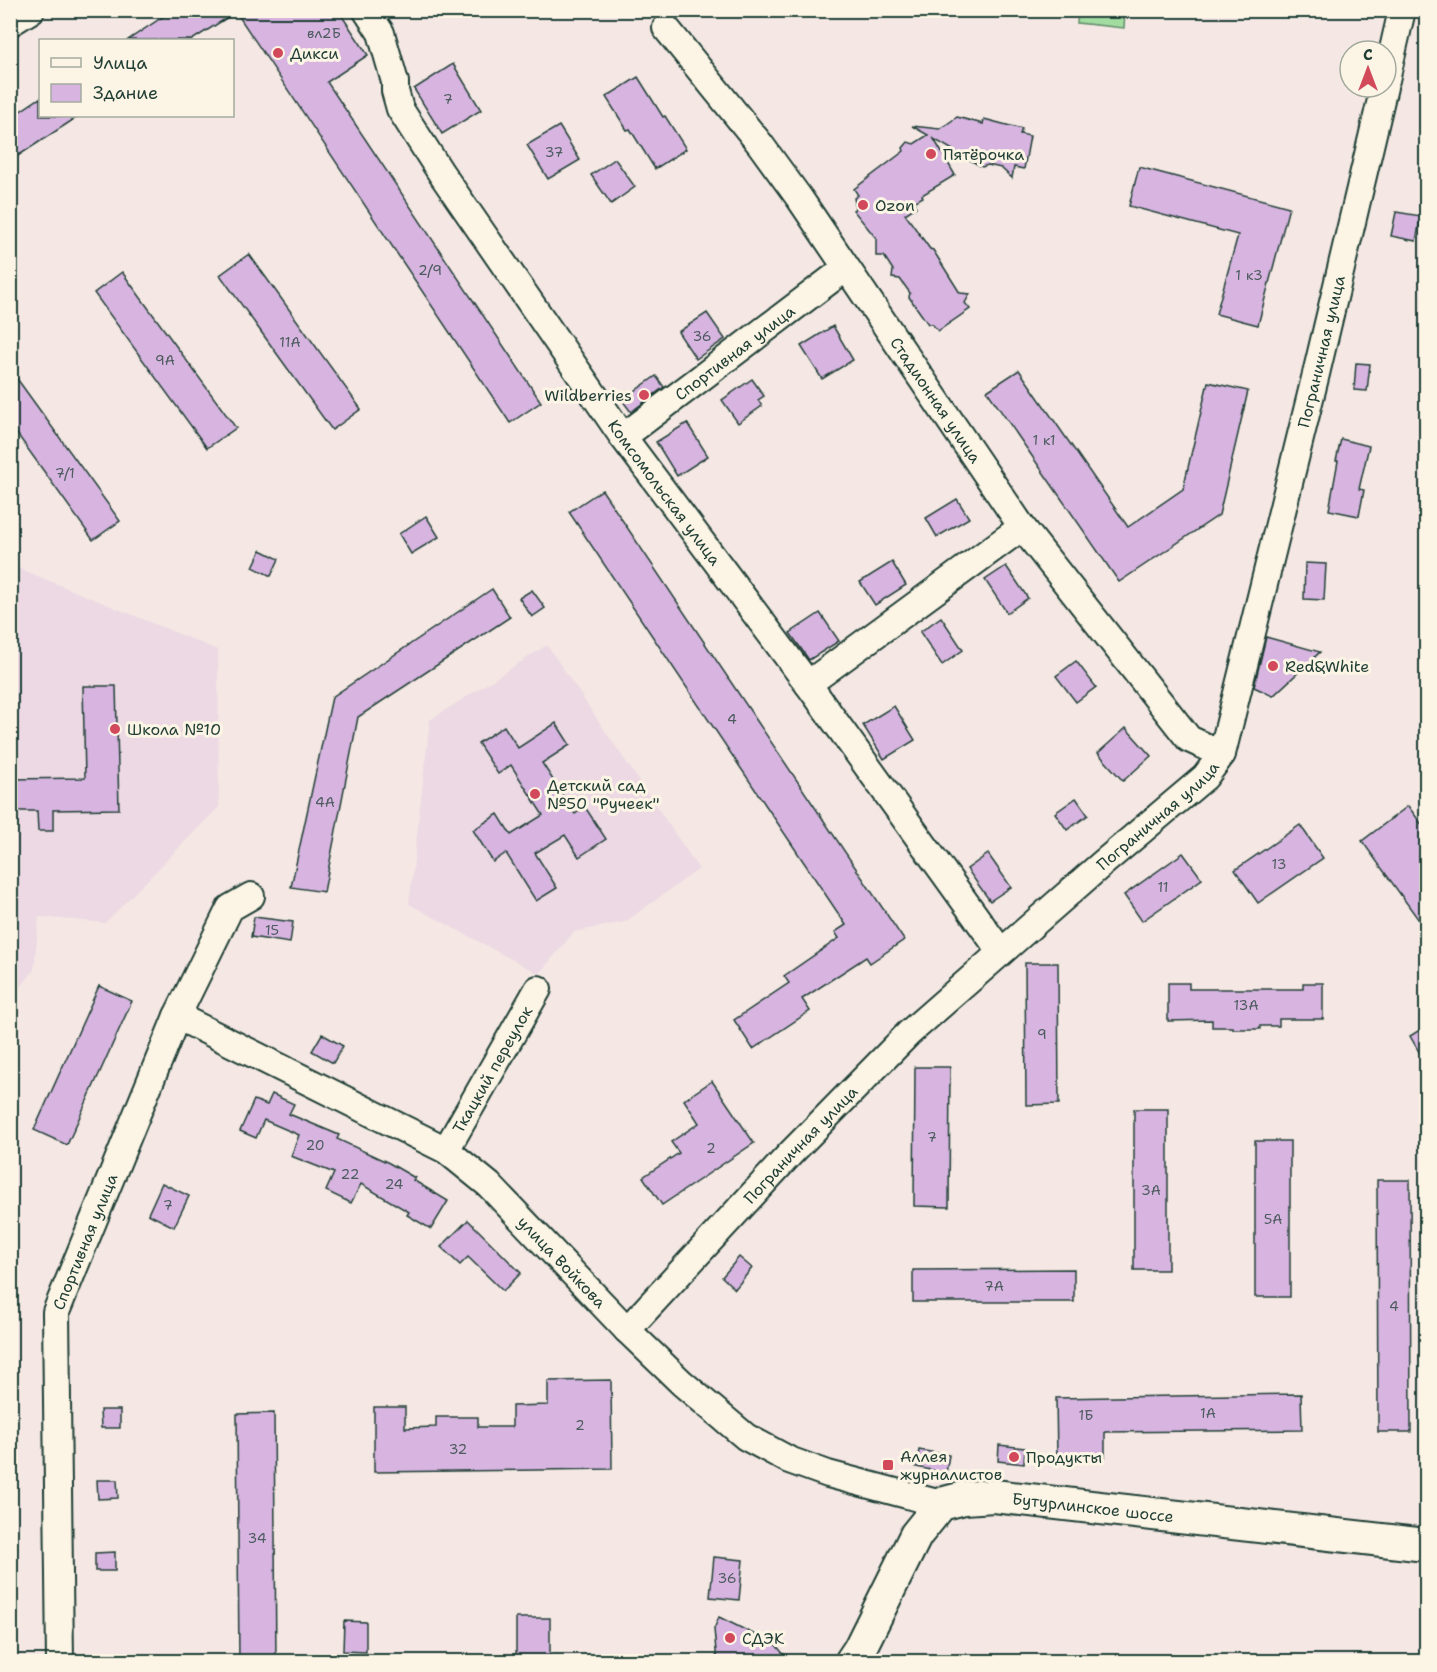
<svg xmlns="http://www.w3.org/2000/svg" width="1437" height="1672" font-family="'Shantell Sans',sans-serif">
  <rect width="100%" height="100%" fill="#f5e8e4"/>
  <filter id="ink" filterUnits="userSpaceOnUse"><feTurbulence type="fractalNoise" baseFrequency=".0167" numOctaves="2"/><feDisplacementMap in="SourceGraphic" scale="12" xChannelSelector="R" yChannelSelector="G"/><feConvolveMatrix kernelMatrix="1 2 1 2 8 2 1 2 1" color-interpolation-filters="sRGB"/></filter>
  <g filter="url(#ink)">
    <!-- built -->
    <g fill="#ecd9e3">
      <path d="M11,565l207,85 1,157 -114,116 -66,-6 -5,53 -23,30z"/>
      <path d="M547,645l152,224 -74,53 -51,10 -35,42 -130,-70 21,-184z"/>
    </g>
    <!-- green -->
    <path fill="#a2dca1" stroke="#608c6a" stroke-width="1.5" d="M1078,11h47l-1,17 -47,-5z"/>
    <!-- building -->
    <g fill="#d7b5e0" stroke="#1f3d34" stroke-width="1.5">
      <path d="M173,10h165l30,45 -41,27 214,320 -31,21 -274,-411 -44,28h-64z"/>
      <path d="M453,64l28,46 -39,24 -28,-45z"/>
      <path d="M638,77l25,40 2,-1 21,33 -31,20 -25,-40 -3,1 -21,-33z"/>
      <path d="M40,98v18h39l-69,45v-43z"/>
      <path d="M957,117l26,7 1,-5 38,10 -2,5 10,2 -6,33 -10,-2 -2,11 -11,-10 -13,-3 -6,2 -48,-28 21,36 -33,20 1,2 -9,5 2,5 -11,7 25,35 3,1 27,43 10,1 -5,9 5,6 -32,22 -6,-7h-4l-19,-27 1,-4 -10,-14 -8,-1 1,-8 -9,-14h-8v-18l-23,-28 3,-2 -2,-10 4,-3 -4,-6 50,-38 -1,-3 5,-6 6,2 14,-9 -16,-9 28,3z"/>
      <path d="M559,126l21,34 -32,19 -21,-34z"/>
      <path d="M615,159l20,28 -24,17 -20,-29z"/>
      <path d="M1139,167l150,40 -31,118 -42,-11 22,-79 -109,-29z"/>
      <path d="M1396,212l25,4 -5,25 -25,-5z"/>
      <path d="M249,254l112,155 -29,21 -112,-155z"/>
      <path d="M122,272l114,156 -29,20 -113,-155z"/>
      <path d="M707,313l18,26 -29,20 -18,-27z"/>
      <path d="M833,326l20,34 -31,19 -21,-33z"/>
      <path d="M1356,363l14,1 -3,27 -13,-1z"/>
      <path d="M10,369l110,152 -27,19 -83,-116z"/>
      <path d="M1019,370l109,157 55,-38 25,-107 40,9 -29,124 -100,67 -132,-191z"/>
      <path d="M656,376l8,11 -33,25 -9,-12z"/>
      <path d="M752,379l12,17 -6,4 4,6 -24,17 -16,-23z"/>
      <path d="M687,423l21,33 -31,20 -21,-34z"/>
      <path d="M1341,439l28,7 -10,43 5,1 -5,26 -30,-6 9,-49h-2z"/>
      <path d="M602,490l302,450 -34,23 -4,-6 -64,42 8,12 -57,38 -19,-29 55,-37 -5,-7 55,-38 -4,-6 11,-7 -277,-413z"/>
      <path d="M957,499l12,19 -32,19 -11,-19z"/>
      <path d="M426,516l13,21 -28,17 -12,-20z"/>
      <path d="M261,550l18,9 -8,17 -18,-9z"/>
      <path d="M892,562l14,23 -31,20 -15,-23z"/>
      <path d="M1305,563l21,1 -2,36 -20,-1z"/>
      <path d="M1006,566l22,32 -21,15 -22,-33z"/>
      <path d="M492,589l18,28 -152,100 -34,175 -33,-5 41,-190z"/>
      <path d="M532,590l13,18 -13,9 -13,-19z"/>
      <path d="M820,613l19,28 -30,19 -19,-27z"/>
      <path d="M941,617l22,33 -21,15 -22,-33z"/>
      <path d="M1266,637l54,15 -47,44 -19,-9z"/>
      <path d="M1076,661l20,26 -20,15 -20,-26z"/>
      <path d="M83,686h33l3,123 -66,1v21h-15l-1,-20h-27v-32l75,-1z"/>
      <path d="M894,706l21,34 -31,19 -21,-34z"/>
      <path d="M556,723l14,22 -28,18 33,51 10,-7 21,32 -27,18 -14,-22 -30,18 22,35 -21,13 -30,-48 -13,9 -20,-32 25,-16 13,21 32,-20 -32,-50 -13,9 -20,-31 26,-17 14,22z"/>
      <path d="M1126,728l25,28 -28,25 -25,-28z"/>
      <path d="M1076,798l12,17 -21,15 -12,-17z"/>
      <path d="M1408,806l18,24v100l-64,-89z"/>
      <path d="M1300,825l23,33 -65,45 -23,-33z"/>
      <path d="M1183,853l19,26 -60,42 -18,-26z"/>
      <path d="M988,854l23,33 -21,14 -23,-32z"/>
      <path d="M254,917l39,5 -3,21 -39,-6z"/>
      <path d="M1025,963h33l1,141 -33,1z"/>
      <path d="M1168,983h21v6h114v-6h20v36h-44v7h-19v3h-27v-2h-21v-7l-44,1z"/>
      <path d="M99,986l33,15 -65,144 -33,-15z"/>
      <path d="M1426,1026v38l-16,-28z"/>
      <path d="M322,1034l21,12 -10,17 -21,-12z"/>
      <path d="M915,1067h35l-1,140 -35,-1z"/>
      <path d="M712,1081l42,62 -92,62 -19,-28 36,-24 -8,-11 28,-19 -15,-23z"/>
      <path d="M272,1094l22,10 -5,10 50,21 -2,4 52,24 26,15 -2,2 35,21 -17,28 -24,-14 2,-3 -48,-28 -10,19 -25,-12 8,-18 -43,-17 8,-21 -35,-15 -8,18 -16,-7 14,-31 13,5z"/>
      <rect x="1134" y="1109" width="34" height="161"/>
      <rect x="1255" y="1141" width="35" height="156"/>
      <path d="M1377,1180h33l1,252h-33z"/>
      <path d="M162,1183l27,13 -15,31 -26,-13z"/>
      <path d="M468,1220l53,53 -18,18 -35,-34 -8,8 -19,-18z"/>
      <path d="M739,1257l13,11 -17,21 -13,-12z"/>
      <path d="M1074,1269v33h-161v-32z"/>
      <path d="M611,1380l1,89 -238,3v-65h31v21l31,-1v-10h42v10h34v-21l36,-1v-24z"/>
      <path d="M1301,1394l1,36 -197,2v25l-48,1 -1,-60z"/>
      <path d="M100,1410h20v18h-19z"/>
      <path d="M274,1413l2,249h-37l-2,-248z"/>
      <path d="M999,1445l26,3 -1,16 -26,-3z"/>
      <path d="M919,1450l30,5 -3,18 -30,-6z"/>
      <path d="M97,1480h20l1,18 -20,1z"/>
      <path d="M115,1552v19h-20v-18z"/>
      <path d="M714,1557l29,3 -4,40 -29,-3z"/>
      <path d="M719,1617l57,28 14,17h-73l-3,-33z"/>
      <rect x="516" y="1618" width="34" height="44"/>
      <path d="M344,1621l22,1v30l-23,-1z"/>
    </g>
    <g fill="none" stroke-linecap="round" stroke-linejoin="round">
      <!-- minor casing -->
      <g stroke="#1f3d34" stroke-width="30">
        <g id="minor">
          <path id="s1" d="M366,10l15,23 14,49v9l5,18 41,64 182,264 185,247 193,268"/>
          <path d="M10,23l21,-13"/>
          <path id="s2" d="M666,28l94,116 40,55 222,328 167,212 33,15"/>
          <path d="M1386,80l16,-70"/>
          <path id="s3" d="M623,437l223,-169"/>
          <path d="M808,684l214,-157"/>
          <path id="s4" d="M177,1016l269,134 43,35 138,145 55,53 64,54 43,23 39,14 113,30"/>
          <path id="s5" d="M446,1150l92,-161"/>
          <path id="s6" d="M627,1330l164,-177 118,-120 194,-170 102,-86 17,-23 94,-380 68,-287"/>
          <path id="s7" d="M60,1662l-4,-350 121,-296 53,-108 21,-12"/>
        </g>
      </g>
      <!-- major casing -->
      <g stroke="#1f3d34" stroke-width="36">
        <g id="major">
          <path id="s8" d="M851,1662l8,-12 57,-115 25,-31 23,-6 30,-2 432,49"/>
        </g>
      </g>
      <!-- minor -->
      <use href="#minor" stroke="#fcf5e5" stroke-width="26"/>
      <!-- major -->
      <use href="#major" stroke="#fcf5e5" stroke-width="32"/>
    </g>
  </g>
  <!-- markers -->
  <g fill="#d1495b" stroke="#fcf5e5" stroke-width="2">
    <circle cx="278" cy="53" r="6"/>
    <circle cx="931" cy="154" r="6"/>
    <circle cx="863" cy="205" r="6"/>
    <circle cx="644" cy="395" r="6"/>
    <circle cx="1273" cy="666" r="6"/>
    <circle cx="115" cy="729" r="6"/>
    <circle cx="535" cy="794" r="6"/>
    <circle cx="1014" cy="1457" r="6"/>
    <rect x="882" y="1459" width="12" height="12" rx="3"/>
    <circle cx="730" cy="1638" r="6"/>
  </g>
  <g text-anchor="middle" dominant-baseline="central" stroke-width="6" stroke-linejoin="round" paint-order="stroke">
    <!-- number labels -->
    <g font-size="14" fill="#4d5b5f">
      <text x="324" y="33">вл2Б</text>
      <text x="448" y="99">7</text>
      <text x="554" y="152">37</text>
      <text x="430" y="270">2/9</text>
      <text x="1249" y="275">1 к3</text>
      <text x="702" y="336">36</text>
      <text x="290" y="342">11А</text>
      <text x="165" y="360">9А</text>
      <text x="1044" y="440">1 к1</text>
      <text x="65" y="473">7/1</text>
      <text x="732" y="719">4</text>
      <text x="325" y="802">4А</text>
      <text x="1279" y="864">13</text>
      <text x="1163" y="887">11</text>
      <text x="272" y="930">15</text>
      <text x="1246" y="1005">13А</text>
      <text x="1042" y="1034">9</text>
      <text x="932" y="1137">7</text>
      <text x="315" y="1145">20</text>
      <text x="711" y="1148">2</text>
      <text x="350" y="1174">22</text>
      <text x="394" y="1184">24</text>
      <text x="1151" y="1190">3А</text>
      <text x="168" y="1205">7</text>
      <text x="1273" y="1219">5А</text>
      <text x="994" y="1286">7А</text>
      <text x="1394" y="1306">4</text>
      <text x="1208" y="1413">1А</text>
      <text x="1086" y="1415">1Б</text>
      <text x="580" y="1425">2</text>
      <text x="458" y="1449">32</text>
      <text x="257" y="1538">34</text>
      <text x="727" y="1578">36</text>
    </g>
    <!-- poi labels -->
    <g font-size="16" fill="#1f3d34" stroke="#fcf5e5" text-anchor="start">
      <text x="290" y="53">Дикси</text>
      <text x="943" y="154">Пятёрочка</text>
      <text x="875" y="205">Ozon</text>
      <text x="632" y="395" text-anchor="end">Wildberries</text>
      <text x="1285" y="666">Red&amp;White</text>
      <text x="127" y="729">Школа №10</text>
      <text x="547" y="785">Детский сад<tspan x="547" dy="18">№50 "Ручеек"</tspan></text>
      <text x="900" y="1456">Аллея<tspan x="900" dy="18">журналистов</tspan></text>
      <text x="1026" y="1457">Продукты</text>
      <text x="742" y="1638">СДЭК</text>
    </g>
    <!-- street labels -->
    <g font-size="16" fill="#1f3d34" stroke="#fcf5e5">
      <text stroke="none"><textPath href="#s6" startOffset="1244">Пограничная улица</textPath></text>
      <text stroke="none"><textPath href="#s3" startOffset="140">Спортивная улица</textPath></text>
      <text stroke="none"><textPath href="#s2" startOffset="460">Стадионная улица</textPath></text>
      <text stroke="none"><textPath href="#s1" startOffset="572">Комсомольская улица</textPath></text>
      <text stroke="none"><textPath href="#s6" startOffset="740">Пограничная улица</textPath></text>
      <text stroke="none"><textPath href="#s5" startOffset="93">Ткацкий переулок</textPath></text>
      <text stroke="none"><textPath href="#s6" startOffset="254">Пограничная улица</textPath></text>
      <text stroke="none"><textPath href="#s7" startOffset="426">Спортивная улица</textPath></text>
      <text stroke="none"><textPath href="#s4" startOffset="462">улица Войкова</textPath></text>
      <text stroke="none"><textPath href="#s8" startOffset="336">Бутурлинское шоссе</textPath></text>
    </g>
  </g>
  <!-- margin -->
  <rect width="1437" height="1672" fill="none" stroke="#fcf5e5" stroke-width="36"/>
  <rect x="18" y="18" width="1401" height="1636" fill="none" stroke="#1f3d34" stroke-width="2" filter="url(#ink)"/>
  <!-- legend -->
  <rect x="39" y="39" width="195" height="78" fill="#fcf5e5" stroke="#a4ab9e" stroke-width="1.5"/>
  <rect x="51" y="58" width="30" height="9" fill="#fcf5e5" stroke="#a4ab9e" stroke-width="1.5"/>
  <text x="93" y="69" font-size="18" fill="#1f3d34">Улица</text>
  <rect x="51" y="84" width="30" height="18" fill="#d7b5e0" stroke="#a4ab9e" stroke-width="1.5"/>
  <text x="93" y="99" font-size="18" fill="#1f3d34">Здание</text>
  <!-- north arrow -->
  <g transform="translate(1368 69)"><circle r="28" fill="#fcf5e5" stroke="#a4ab9e" stroke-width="1.5"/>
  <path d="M0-4.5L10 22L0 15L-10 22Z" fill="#d1495b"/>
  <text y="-9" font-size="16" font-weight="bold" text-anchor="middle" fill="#1f3d34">С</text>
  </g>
</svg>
